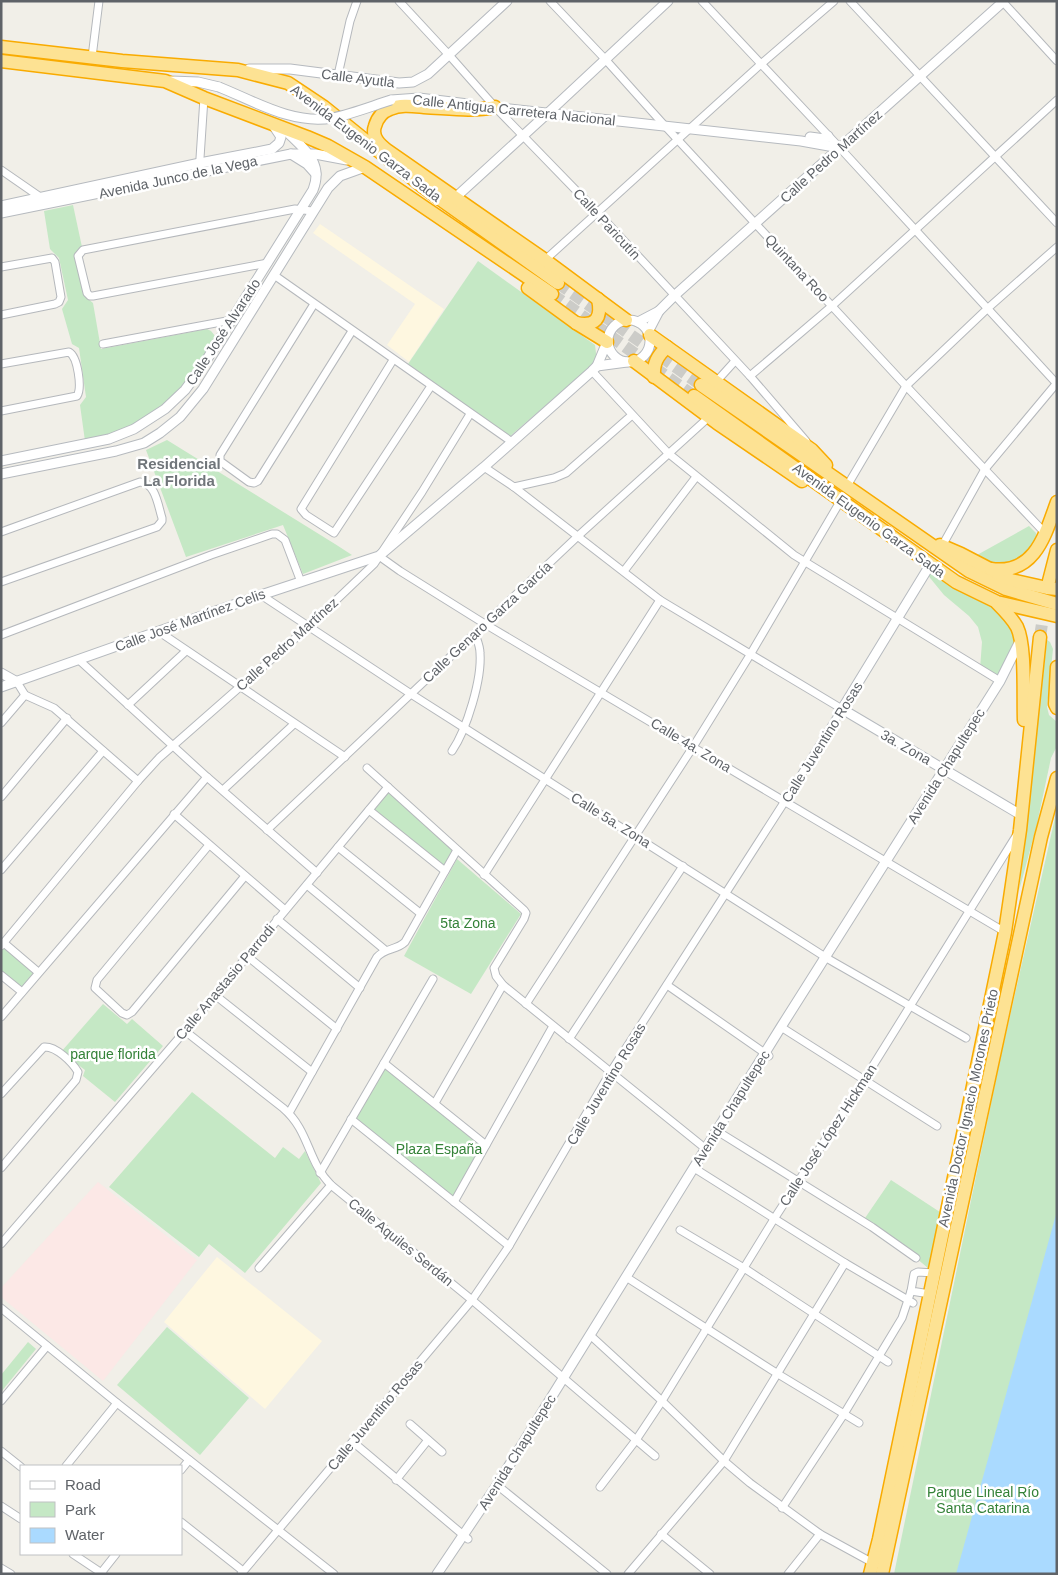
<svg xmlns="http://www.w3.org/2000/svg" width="1058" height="1575" font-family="Arial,sans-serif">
  <rect width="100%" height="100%" fill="#f1efe8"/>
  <!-- commercial -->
  <g fill="#fef7e0">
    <path d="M320,224l124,85 -35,53 -22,-17 28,-41 -102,-71z"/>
    <path d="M217,1257l105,84 -57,68 -101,-87z"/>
  </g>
  <!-- medical -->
  <path fill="#fce8e6" d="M98,1182l99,78 -94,121 -102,-84v-9z"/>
  <!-- green -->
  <g fill="#c5e8c5">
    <path d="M73,205l9,42 -5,6 9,44 7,6 8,46 106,-20 4,2 4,5c-3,11 -10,20 -17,30 -18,26 -42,49 -72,63 -13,5 -27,8 -41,12l-5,-36 6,-8 -7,-49 -7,-4 -10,-35 6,-9 -9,-42 -9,-9 -6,-38z"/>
    <path d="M478,261l117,84 2,16 -88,76 -101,-73z"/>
    <path d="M167,440l168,104 17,11 -49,19 -20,-49 -97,32 -40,-107z"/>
    <path d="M1029,526l7,7 1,5 -11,19 -29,9 -20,-11z"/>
    <path d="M930,565l59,34 31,41 -20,41 -20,-12 2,-27 -4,-15 -9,-11 -25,-21 -18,-22z"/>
    <path d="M1047,640l3,2 3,7 -6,58 2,8 8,7v24l-6,12 -14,66 -18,67z"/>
    <path d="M388,787l69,63 -12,21 -76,-61z"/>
    <path d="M1057,809v765h-163l106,-514z"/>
    <path d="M457,859l64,55 -50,80 -67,-38z"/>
    <path d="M4,943l34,29 -16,20 -21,-17v-29z"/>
    <path d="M103,1004l24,20 5,-5 31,27 -48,56 -32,-26 2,-6 -24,-18z"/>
    <path d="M384,1063l102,82 -32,57 -103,-83z"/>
    <path d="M192,1092l83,66 8,-11 16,12 6,-8 16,32 -76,90 -36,-29 -10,13 -90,-70z"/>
    <path d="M891,1180l55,36 -12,57 -18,-15 -53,-37z"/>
    <path d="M167,1327l82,71 -49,57 -83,-70z"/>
    <path d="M28,1342l8,7 -35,43v-17z"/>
  </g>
  <!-- water -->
  <path fill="#aadaff" d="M1057,1211v363h-101z"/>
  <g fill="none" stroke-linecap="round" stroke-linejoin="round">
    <!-- highway-tunnel -->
    <g stroke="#ccccc8" stroke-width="12" stroke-dasharray="12 6" stroke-linecap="butt">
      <path d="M558,283l143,102"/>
      <path d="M552,294l142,102"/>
      <path d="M1040,637l5,-33"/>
    </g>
    <!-- street casing -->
    <g stroke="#b5b8bc" stroke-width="9">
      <g id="street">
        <path d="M399,1l50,54 46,52 102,105 153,164 56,65"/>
        <path d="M550,1l55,58 60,67 241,260 139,147"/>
        <path d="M702,1l138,147 217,236"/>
        <path d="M850,1l207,222"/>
        <path d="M1002,1l55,60"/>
        <path d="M92,57l7,-56"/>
        <path d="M338,75l12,-54 7,-20"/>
        <path d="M1,170l42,29"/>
        <path d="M199,173l5,-75"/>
        <path d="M545,260l216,-196 73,-63"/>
        <path d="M268,263l-175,33h-3l-3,-3 -9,-37 5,-6 212,-41 17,2"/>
        <path d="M1,267l51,-9 3,4 6,35 -2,5 -4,2 -54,11"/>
        <path d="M274,275l238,167"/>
        <path d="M314,304l-94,151v6l29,21 5,1 4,-2 94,-150"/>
        <path d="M103,344l129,-24"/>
        <path d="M393,360l-92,149 5,6 28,18 97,-147"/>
        <path d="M1,364l68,-12c9,5 13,36 8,44l-76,15"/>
        <path d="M592,371l76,82 126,102 206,126"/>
        <path d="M750,376l82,-70 225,-206"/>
        <path d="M716,382l19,-21"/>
        <path d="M847,486l59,-100 81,-77 70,-62"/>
        <path d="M514,487l40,-9 12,-5 66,-58"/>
        <path d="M1,532l139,-50c16,1 18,24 22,36v3l-5,6 -156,55"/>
        <path d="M942,546l43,-77 71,-85"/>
        <path d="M379,556l21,15 85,53 520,308"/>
        <path d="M624,571l72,-94"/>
        <path d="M261,595l150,99 419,266 136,78"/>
        <path d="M158,631l187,126"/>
        <path d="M1,635l210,-80 61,-21h5l8,6 16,42"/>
        <path d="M79,660l128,117 110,96"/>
        <path d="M17,682l8,13 29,13 84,73"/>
        <path d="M128,705l58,-54"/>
        <path d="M1,723l24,-28"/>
        <path d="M452,751c15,-22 30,-72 28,-98 0,-7 -3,-13 -5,-19"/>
        <path d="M367,768l157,142 2,3 -2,6 -30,49 2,8 7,9 203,164"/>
        <path d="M223,790l71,-66"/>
        <path d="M1,797l66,-79"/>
        <path d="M369,810l76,61"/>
        <path d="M174,814l111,96"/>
        <path d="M267,830l311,-294 131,-119"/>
        <path d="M209,845l-112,135 -2,8 27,25 5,2 5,-3 113,-136"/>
        <path d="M338,847l82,66"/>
        <path d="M1,870l102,-119"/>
        <path d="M484,875l176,-275"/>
        <path d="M307,885l78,65"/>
        <path d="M277,919l83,69"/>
        <path d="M4,943l34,29"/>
        <path d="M1,946l137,-165 21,-23 149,-131 66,-63 48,-72 48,-78"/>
        <path d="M247,956l90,73"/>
        <path d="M1,975l21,17"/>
        <path d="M667,985l102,71"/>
        <path d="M215,995l97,77"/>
        <path d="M526,1004l167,-257 57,-92 91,-155"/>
        <path d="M1,1017l206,-240"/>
        <path d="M781,1027l156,99"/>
        <path d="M185,1031l98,77c27,23 24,53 48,77l141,115 183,156"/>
        <path d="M569,1039l114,-173"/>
        <path d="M384,1063l102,82"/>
        <path d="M1,1094l43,-47c12,-1 28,15 34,25l-2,8 -75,88"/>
        <path d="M435,1103l68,-118"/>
        <path d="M289,1113l88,-156c8,-9 20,-7 28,-15l52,-92"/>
        <path d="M351,1119l158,127"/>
        <path d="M717,1131l155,96 44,31"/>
        <path d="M694,1168l151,95 68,40"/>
        <path d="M320,1173l113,-194"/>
        <path d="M454,1202l99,-176"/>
        <path d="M680,1230l64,38 144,94"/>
        <path d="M1,1244l184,-213 203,-244"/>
        <path d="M259,1268l72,-83"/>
        <path d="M626,1277l152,97 81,49"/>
        <path d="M930,1294l-19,-3 3,-17 4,-2 16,1"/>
        <path d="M1,1308l116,95 217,171"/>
        <path d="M590,1335l72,66 62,60 26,22 70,51 53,29"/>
        <path d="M1,1401l46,-55"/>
        <path d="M410,1424l32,28"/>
        <path d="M353,1442l115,97"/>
        <path d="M1,1451l20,16"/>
        <path d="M66,1466l51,-63"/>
        <path d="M181,1470l8,-10"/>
        <path d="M396,1480l32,-40"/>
        <path d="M497,1485l110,89"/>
        <path d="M600,1487l36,-47 26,-39 112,-182 90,-139 152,-244"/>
        <path d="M1,1506l20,13"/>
        <path d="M782,1508l62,-94 58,-96 9,-27"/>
        <path d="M181,1522l62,49"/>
        <path d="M661,1534l49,40"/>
        <path d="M73,1554l30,20"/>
        <path d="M1,1568l10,6"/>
        <path d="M101,1573l15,-19"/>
        <path d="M241,1574l231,-274 37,-54 101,-173 175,-272 57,-92 -182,-109 -146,-113 -30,-20"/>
        <path d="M628,1574l96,-113 121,-198"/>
        <path d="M788,1574l32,-40"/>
      </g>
    </g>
    <!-- secondary casing -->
    <g stroke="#b6babf" stroke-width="11">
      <g id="secondary">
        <path d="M249,69h41l109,14 14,-1 15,-8 79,-73"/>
        <path d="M171,81l27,1 21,5"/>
        <path d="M391,100l28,-2 49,6"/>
        <path d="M491,107l310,34 39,7"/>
        <path d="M810,137l15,2 3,-3"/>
        <path d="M291,154l16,10 9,10"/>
        <path d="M456,197l92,-84 120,-112"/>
        <path d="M1,206l199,-43 72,-14 7,-6 2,-6 -8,-12"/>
        <path d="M1,213l290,-59h24l32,6"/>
        <circle cx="629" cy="341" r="21"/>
        <path d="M638,322l21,-11"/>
        <path d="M648,332l11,-21 15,-15 330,-295"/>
        <path d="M597,366l30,-4"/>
        <path d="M1,461l108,-22 25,-10 31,-20 20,-19 19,-26 109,-174c11,-28 -9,-41 -27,-59"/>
        <path d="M1,474l115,-23 28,-8 16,-10 20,-16 23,-28 125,-201 12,-12 25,-9"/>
        <path d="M930,565l-88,144 179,106"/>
        <path d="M1,673l16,9"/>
        <path d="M1,687l260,-92 118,-39 105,-89 108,-96 5,-5 10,-24"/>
        <path d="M437,1574l60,-89 284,-458 219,-346 20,-40"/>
      </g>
    </g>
    <!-- highway casing -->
    <g stroke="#f9ab00" stroke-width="15">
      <g id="highway">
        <path d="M1,47l121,14 116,9 50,13 36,24 99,80 135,96"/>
        <path d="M1,61l164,20 39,17 103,39 21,9 37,21 187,127"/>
        <path d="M495,107c-23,5 -48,1 -71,0 -11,-1 -23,-3 -34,2 -8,3 -13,10 -15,17 -4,11 5,19 13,25l157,109 81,60"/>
        <path d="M528,288l48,35 31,19"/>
        <path d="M576,323c20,4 26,-5 22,-24"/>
        <path d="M650,335l162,115 14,15"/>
        <path d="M634,361l83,62 85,58"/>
        <path d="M654,377c-1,-13 3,-21 13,-30"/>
        <path d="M701,385l268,186 37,18 51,15"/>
        <path d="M694,396l262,186 41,20 60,14"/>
        <path d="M940,545l21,9 50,26 36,8 10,1"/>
        <path d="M991,569c44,6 54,-34 66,-67"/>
        <path d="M1049,581l8,-31"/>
        <path d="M997,603c7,7 15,15 20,24 9,19 6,70 7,93"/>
        <path d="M1057,667l-2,37 2,4"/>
        <path d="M870,1574l9,-35 126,-607 15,-102 20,-193"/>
        <path d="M882,1574l159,-737 16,-59"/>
      </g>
    </g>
    <!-- street -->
    <use href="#street" stroke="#fff" stroke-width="7"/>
    <!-- secondary -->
    <use href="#secondary" stroke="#fff" stroke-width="9"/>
    <!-- highway -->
    <use href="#highway" stroke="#fde293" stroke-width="12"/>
    <!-- secondary-bridge casing -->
    <g stroke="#b6babf" stroke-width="11" stroke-linecap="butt">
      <path id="secondary-bridge" d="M219,87c35,14 74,38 113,31 20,-4 40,-12 59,-18"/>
    </g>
    <!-- secondary-bridge -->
    <use href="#secondary-bridge" stroke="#fff" stroke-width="9"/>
  </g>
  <g text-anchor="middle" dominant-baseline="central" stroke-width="5" stroke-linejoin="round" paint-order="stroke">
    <!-- street labels -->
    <g font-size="14" fill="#5f6368" stroke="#fff">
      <text transform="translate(358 78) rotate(7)">Calle Ayutla</text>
      <text transform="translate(514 110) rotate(6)">Calle Antigua Carretera Nacional</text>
      <text transform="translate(366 143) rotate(37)">Avenida Eugenio Garza Sada</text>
      <text transform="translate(831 156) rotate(-42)">Calle Pedro Martínez</text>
      <text transform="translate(178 177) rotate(-12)">Avenida Junco de la Vega</text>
      <text transform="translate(607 224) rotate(47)">Calle Paricutín</text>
      <text transform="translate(797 268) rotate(47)">Quintana Roo</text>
      <text transform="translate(223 332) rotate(-57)">Calle José Alvarado</text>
      <text transform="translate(869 520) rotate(36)">Avenida Eugenio Garza Sada</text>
      <text transform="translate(190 620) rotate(-20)">Calle José Martínez Celis</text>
      <text transform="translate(487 622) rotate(-43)">Calle Genaro Garza García</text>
      <text transform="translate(287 644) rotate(-42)">Calle Pedro Martínez</text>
      <text transform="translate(822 742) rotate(-58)">Calle Juventino Rosas</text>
      <text transform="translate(691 745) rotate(31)">Calle 4a. Zona</text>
      <text transform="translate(906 747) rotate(30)">3a. Zona</text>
      <text transform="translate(946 766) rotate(-58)">Avenida Chapultepec</text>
      <text transform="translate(611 820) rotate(32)">Calle 5a. Zona</text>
      <text transform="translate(225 982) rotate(-50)">Calle Anastasio Parrodi</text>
      <text transform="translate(606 1084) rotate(-59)">Calle Juventino Rosas</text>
      <text transform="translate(731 1108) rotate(-58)">Avenida Chapultepec</text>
      <text transform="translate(968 1108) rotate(-78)">Avenida Doctor Ignacio Morones Prieto</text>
      <text transform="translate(828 1135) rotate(-57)">Calle José López Hickman</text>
      <text transform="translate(401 1242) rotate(39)">Calle Aquiles Serdán</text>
      <text transform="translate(375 1415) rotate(-50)">Calle Juventino Rosas</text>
      <text transform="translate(517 1452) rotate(-58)">Avenida Chapultepec</text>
    </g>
    <!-- park labels -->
    <g font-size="14" fill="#348238" stroke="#fff">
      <text x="468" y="923">5ta Zona</text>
      <text x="113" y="1054">parque florida</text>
      <text x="439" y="1149">Plaza España</text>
      <text x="983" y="1492">Parque Lineal Río<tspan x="983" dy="16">Santa Catarina</tspan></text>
    </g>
    <!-- neighbourhood labels -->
    <g font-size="15" font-weight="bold" fill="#70757a" stroke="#fff">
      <text x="179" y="463">Residencial<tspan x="179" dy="17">La Florida</tspan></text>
    </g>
  </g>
  <!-- border -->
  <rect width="1058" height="1575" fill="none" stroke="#5f6368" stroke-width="5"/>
  <!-- legend -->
  <rect x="20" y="1465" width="162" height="90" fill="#ffffff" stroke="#bfc1c3"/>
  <rect x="30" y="1481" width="25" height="8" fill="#ffffff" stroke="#bfc1c3"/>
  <text x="65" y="1490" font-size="15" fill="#5f6368">Road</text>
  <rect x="30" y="1502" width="25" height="15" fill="#c5e8c5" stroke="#bfc1c3"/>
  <text x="65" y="1515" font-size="15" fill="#5f6368">Park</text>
  <rect x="30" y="1528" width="25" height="15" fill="#aadaff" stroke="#bfc1c3"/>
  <text x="65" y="1540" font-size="15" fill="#5f6368">Water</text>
</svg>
